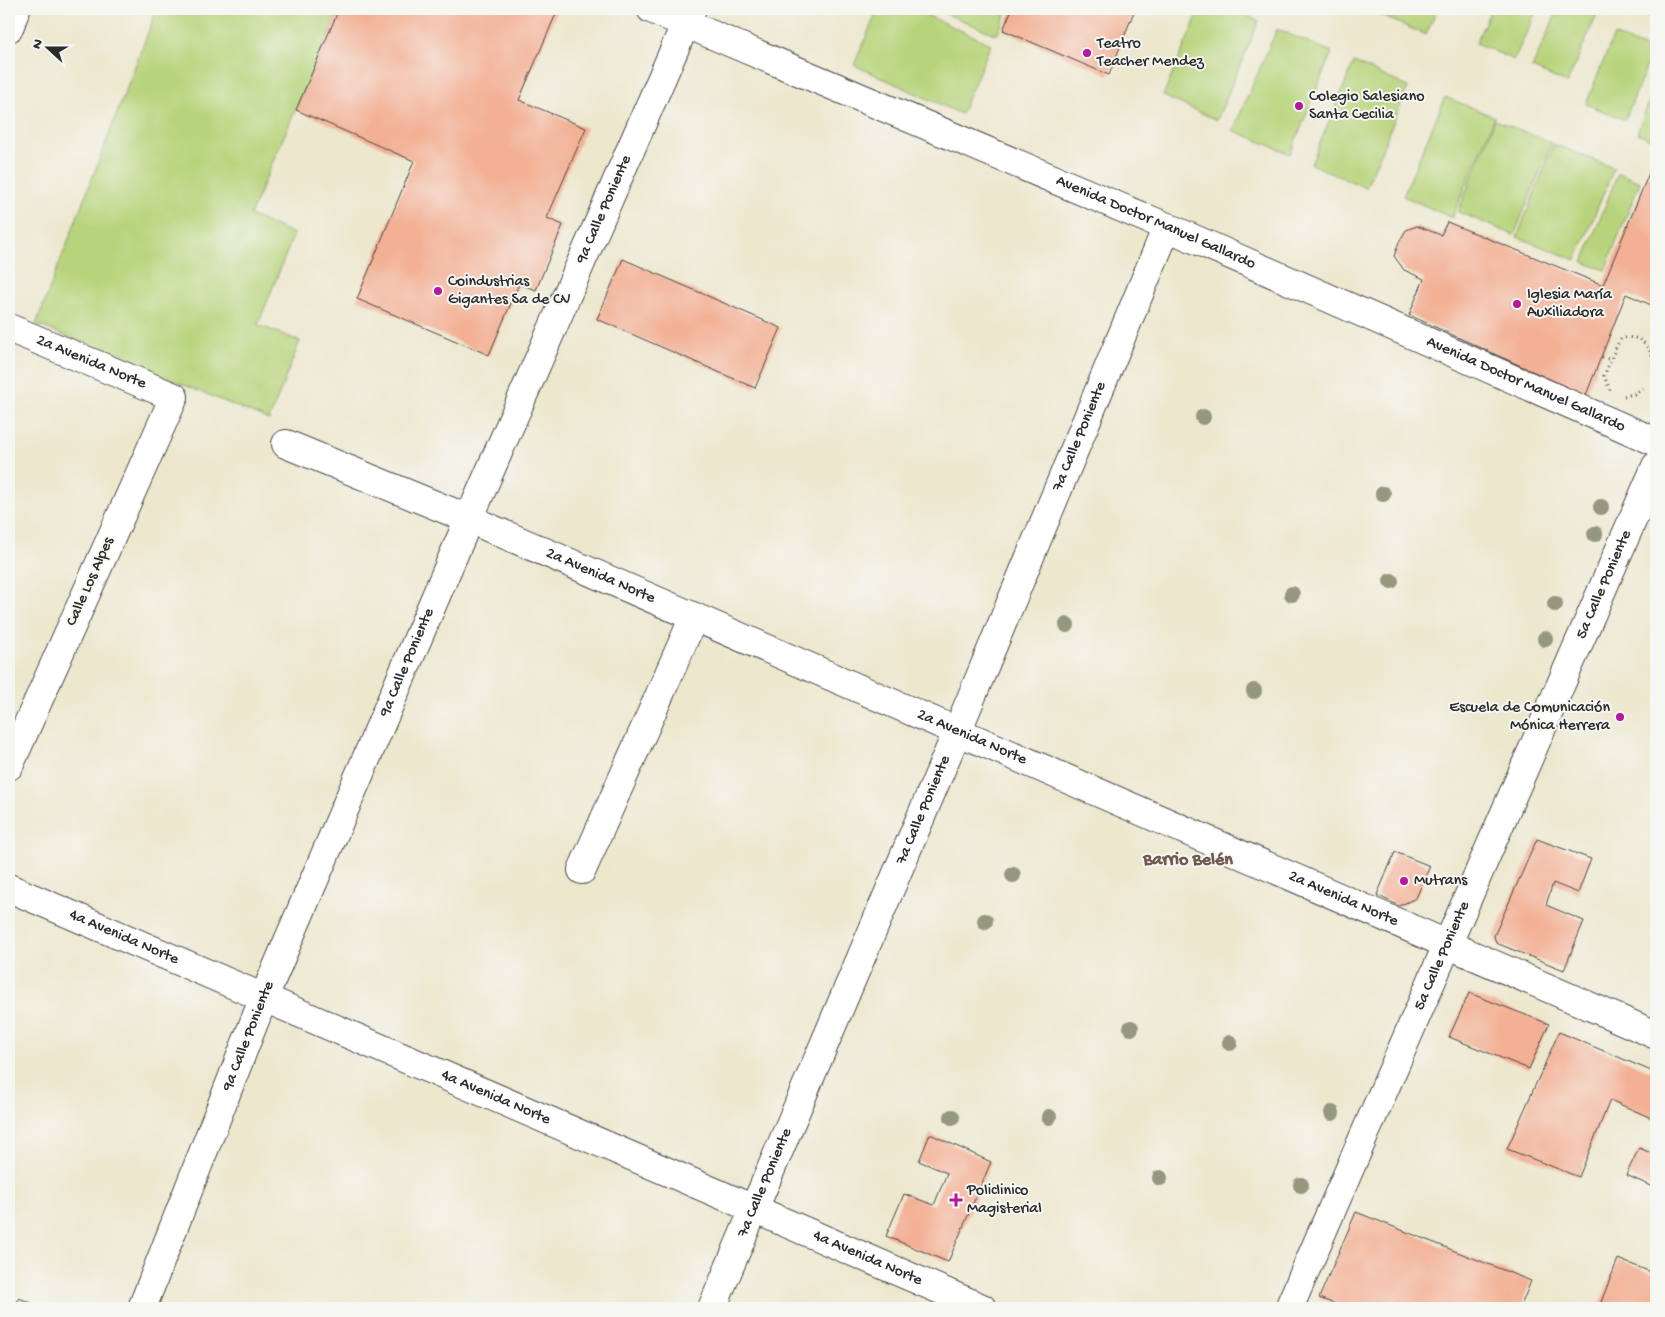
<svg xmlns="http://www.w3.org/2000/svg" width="1665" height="1317" font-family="'Gochi Hand',sans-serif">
  <rect width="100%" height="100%" fill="#f6f6f2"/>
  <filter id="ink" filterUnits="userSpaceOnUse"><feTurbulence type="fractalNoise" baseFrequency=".02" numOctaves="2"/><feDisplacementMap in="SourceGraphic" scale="10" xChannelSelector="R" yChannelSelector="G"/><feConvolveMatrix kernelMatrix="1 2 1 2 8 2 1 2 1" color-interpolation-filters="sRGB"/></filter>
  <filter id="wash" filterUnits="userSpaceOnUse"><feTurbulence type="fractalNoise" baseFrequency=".0096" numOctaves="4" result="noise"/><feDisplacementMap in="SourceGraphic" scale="20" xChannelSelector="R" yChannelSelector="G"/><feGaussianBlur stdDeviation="1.12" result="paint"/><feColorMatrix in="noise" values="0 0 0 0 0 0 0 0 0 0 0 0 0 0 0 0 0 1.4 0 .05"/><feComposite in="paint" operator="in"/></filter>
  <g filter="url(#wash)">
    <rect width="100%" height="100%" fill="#ede7ce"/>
    <!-- green -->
    <g fill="#b7d47b" stroke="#718053">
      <path d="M157,9h182l-89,206 44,19 -36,91 42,16 -31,79 -233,-96z"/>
      <path d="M878,9h35l78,35 -30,70 -107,-49z"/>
      <path d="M935,9h73l-11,26z"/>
      <path d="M1200,9h30l29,12 -42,99 -54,-24z"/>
      <path d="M1366,9h71l-11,26z"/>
      <path d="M1491,9h46l-23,51 -38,-17z"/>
      <path d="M1558,9h32l8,3 -31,71 -35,-15z"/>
      <path d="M1277,29l55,23 -42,102 -57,-24z"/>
      <path d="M1614,35l39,16 -28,69 -39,-16z"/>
      <path d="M1354,62l54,25 -42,101 -55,-24z"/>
      <path d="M1656,84v57l-19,-8z"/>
      <path d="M1445,97l50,20 -43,101 -49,-22z"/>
      <path d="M1495,120l57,23 -38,92 -56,-23z"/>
      <path d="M1554,144l60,24 -38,92 -59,-23z"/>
      <path d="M1618,173l22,9 -35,88 -22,-8z"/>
    </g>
    <g id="blocks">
      <!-- building -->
      <g fill="#f3b094">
        <path d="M339,9h219l-39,91 67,28 -39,90 16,7 -27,65 -17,-6 -30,71 -132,-56 57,-138 -118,-51z"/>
        <path d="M1012,9h123l-26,66 -106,-45z"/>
        <path d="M1656,156v151l-30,-13 -42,106 -19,-8 2,-5 -158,-72 15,-36 -20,-9 -10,-14 5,-14 7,-12 11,-4 24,9 6,-13 156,63z"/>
        <path d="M623,259l158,69 -26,60 -158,-69z"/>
        <path d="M1537,839l54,20 -13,34 -25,-10 -7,22 38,16 -20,49 -68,-27 -2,-7z"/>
        <path d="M1395,852l35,14 -14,32 -17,8 -22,-11z"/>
        <path d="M1469,993l80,31 -20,45 -80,-32z"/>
        <path d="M1559,1032l97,41v47l-46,-20 -31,77 -72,-28z"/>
        <path d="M930,1134l61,28 -43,100 -62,-26 18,-42 30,11 13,-32 -28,-12z"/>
        <path d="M1639,1148l17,7v33l-30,-13z"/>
        <path d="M1356,1212l175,69 -11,27h-175l-26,-10z"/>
        <path d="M1618,1259l38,15v34h-40l-15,-6z"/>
        <path d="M19,1298l25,10h-29z"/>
      </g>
    </g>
  </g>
  <g filter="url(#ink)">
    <use href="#blocks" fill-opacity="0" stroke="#484743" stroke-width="1"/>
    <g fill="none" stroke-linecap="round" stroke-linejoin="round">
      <!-- minor casing -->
      <g stroke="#484743" stroke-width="30">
        <g id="minor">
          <path id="s1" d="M651,9l516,218 489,215"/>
          <path d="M9,28l7,-19"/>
          <path id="s2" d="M9,328l165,69 -165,369"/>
          <path id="s3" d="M286,444l183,75 1187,516"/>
          <path d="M582,870l112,-253"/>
          <path id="s4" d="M9,888l745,321 228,99"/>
          <path id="s5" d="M712,1308l245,-576 210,-505"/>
        </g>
      </g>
      <!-- major casing -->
      <g stroke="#484743" stroke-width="30">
        <g id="major">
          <path id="s6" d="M142,1308l122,-311 205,-478 223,-510"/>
          <path id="s7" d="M1289,1308l367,-842"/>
        </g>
      </g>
      <!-- path -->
      <g stroke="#484743" stroke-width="3" stroke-dasharray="1 4" stroke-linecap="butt">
        <path d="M1602,357l9,3"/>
        <path d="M1610,390l-6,-14 13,-31 4,-6c20,-7 32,10 33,28"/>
        <path d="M1624,396l10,-2 12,-8"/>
      </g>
      <!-- minor -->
      <use href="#minor" stroke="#fff" stroke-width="28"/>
      <!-- major -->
      <use href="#major" stroke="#fff" stroke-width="28"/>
    </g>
    <!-- trees -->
    <g fill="#96977f">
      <circle cx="1203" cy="417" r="8"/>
      <circle cx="1383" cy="494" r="8"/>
      <circle cx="1601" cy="507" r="8"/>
      <circle cx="1595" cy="534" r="8"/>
      <circle cx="1391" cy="581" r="8"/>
      <circle cx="1292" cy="594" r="8"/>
      <circle cx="1555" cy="604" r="8"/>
      <circle cx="1067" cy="625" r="8"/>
      <circle cx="1545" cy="639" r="8"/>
      <circle cx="1254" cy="691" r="8"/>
      <circle cx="1013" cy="875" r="8"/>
      <circle cx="985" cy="921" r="8"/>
      <circle cx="1131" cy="1028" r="8"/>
      <circle cx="1230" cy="1043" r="8"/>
      <circle cx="1332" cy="1113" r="8"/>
      <circle cx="952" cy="1117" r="8"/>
      <circle cx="1049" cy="1117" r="8"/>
      <circle cx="1160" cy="1178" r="8"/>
      <circle cx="1301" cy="1185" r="8"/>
    </g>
  </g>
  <!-- markers -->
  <g fill="#b5179e" stroke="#f6f6f2" stroke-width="2">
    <circle cx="1087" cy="53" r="5"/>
    <circle cx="1299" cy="106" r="5"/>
    <circle cx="438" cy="291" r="5"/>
    <circle cx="1517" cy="304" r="5"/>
    <circle cx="1620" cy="717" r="5"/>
    <circle cx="1404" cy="881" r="5"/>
    <path d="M953.5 1192.5h5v5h5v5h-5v5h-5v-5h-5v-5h5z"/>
  </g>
  <g text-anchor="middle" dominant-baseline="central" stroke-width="4" stroke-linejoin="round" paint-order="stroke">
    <!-- poi labels -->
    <g font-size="16" fill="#2b2b2b" stroke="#f6f6f2" text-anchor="start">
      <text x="1097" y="44">Teatro<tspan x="1097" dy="18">Teacher Mendez</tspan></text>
      <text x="1309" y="97">Colegio Salesiano<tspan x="1309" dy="18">Santa Cecilia</tspan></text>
      <text x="448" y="282">Coindustrias<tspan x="448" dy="18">Gigantes Sa de CV</tspan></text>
      <text x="1527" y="295">Iglesia María<tspan x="1527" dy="18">Auxiliadora</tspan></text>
      <text x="1610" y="708" text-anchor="end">Escuela de Comunicación<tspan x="1610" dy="18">Mónica Herrera</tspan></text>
      <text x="1414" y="881">Mutrans</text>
      <text x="967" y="1191">Policlinico<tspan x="967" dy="18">Magisterial</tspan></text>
    </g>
    <!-- street labels -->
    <g font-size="16" fill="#2b2b2b" stroke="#f6f6f2">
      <text stroke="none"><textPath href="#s6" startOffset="1192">9a Calle Poniente</textPath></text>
      <text stroke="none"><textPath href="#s1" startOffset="548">Avenida Doctor Manuel Gallardo</textPath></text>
      <text stroke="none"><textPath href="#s2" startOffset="89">2a Avenida Norte</textPath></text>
      <text stroke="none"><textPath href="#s1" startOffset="952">Avenida Doctor Manuel Gallardo</textPath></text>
      <text stroke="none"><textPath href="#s5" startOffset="946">7a Calle Poniente</textPath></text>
      <text stroke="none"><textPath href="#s3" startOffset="341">2a Avenida Norte</textPath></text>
      <text transform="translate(91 582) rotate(-66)">Calle Los Alpes</text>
      <text stroke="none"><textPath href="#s7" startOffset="789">5a Calle Poniente</textPath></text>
      <text stroke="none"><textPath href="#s6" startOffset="698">9a Calle Poniente</textPath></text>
      <text stroke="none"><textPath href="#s3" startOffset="746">2a Avenida Norte</textPath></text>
      <text stroke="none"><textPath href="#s5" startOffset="541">7a Calle Poniente</textPath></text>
      <text stroke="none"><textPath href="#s3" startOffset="1151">2a Avenida Norte</textPath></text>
      <text stroke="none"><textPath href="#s4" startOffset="125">4a Avenida Norte</textPath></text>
      <text stroke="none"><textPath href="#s7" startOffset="384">5a Calle Poniente</textPath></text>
      <text stroke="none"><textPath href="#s6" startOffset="292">9a Calle Poniente</textPath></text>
      <text stroke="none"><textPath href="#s4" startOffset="530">4a Avenida Norte</textPath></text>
      <text stroke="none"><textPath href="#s5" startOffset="136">7a Calle Poniente</textPath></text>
      <text stroke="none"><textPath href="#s4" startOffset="935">4a Avenida Norte</textPath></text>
    </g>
    <!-- neighbourhood labels -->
    <g font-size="18" font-weight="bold" fill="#715a50" stroke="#f6f6f2">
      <text x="1188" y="860">Barrio Belén</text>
    </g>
  </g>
  <!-- margin -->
  <rect width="1665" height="1317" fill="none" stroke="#f6f6f2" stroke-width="30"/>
  <!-- north arrow -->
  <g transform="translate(48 48) rotate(291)" stroke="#f6f6f2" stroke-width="4" paint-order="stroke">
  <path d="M0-4L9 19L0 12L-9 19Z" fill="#2b2b2b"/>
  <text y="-8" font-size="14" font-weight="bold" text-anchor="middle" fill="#2b2b2b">N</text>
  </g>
</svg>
